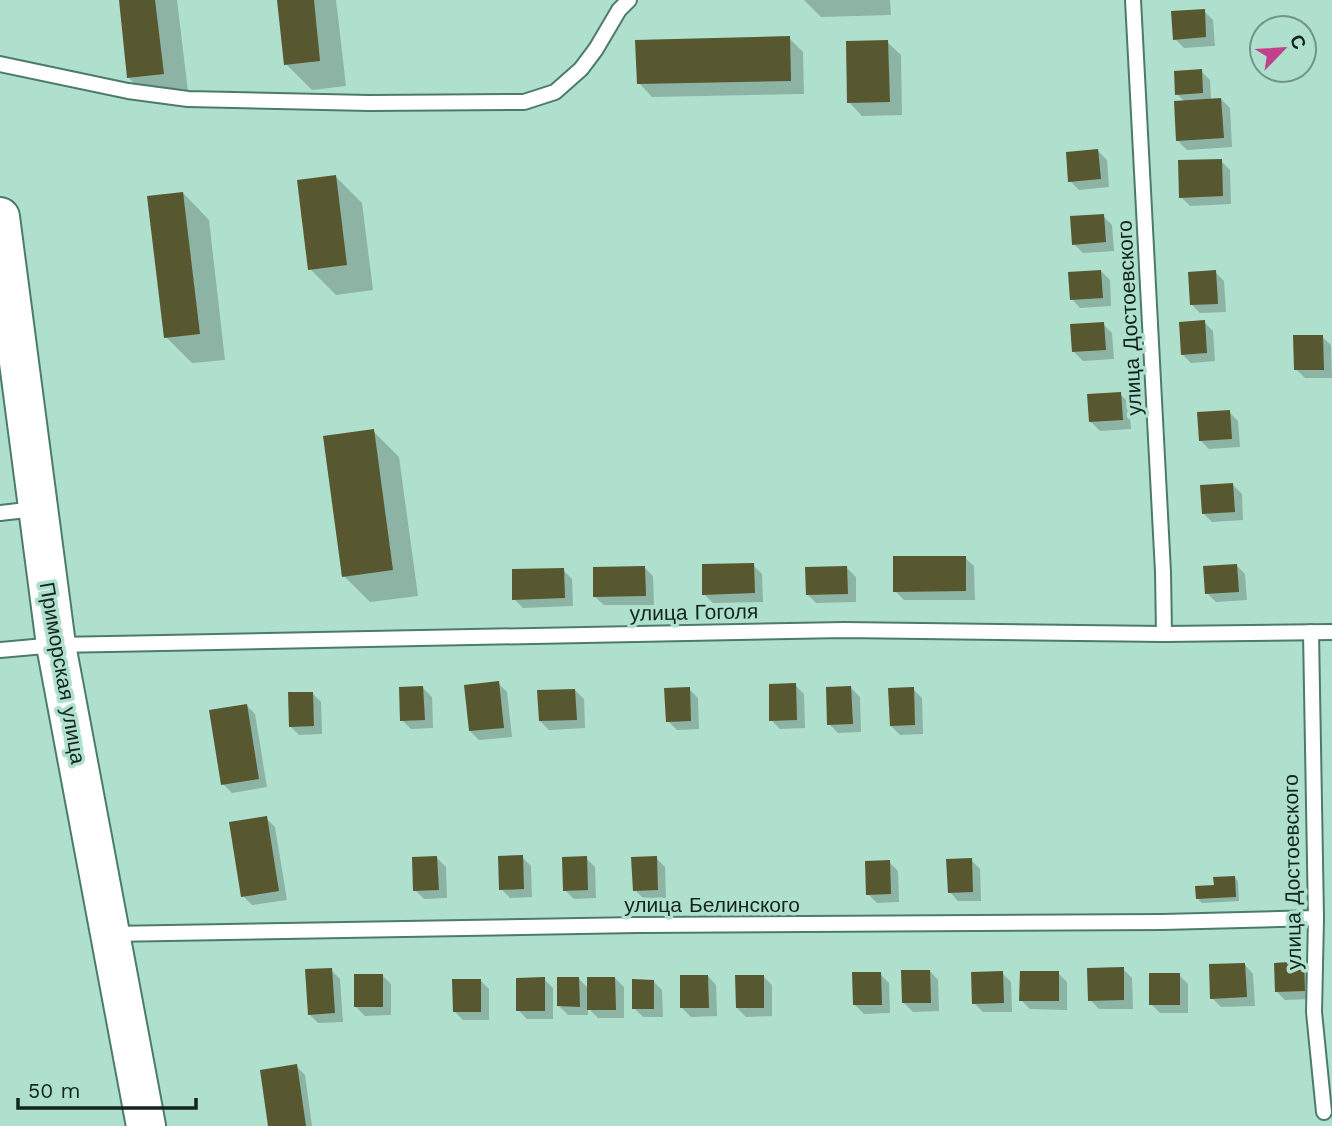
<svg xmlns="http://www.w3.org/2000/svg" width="1332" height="1126" font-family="'Work Sans',sans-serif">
  <rect width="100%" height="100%" fill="#afe0cd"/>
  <!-- shadow -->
  <g fill="#0003">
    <path d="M120,0h57l12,100 -34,4 -26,-26z"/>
    <path d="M279,0h57l10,86 -34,4 -26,-26z"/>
    <path d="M804,0h86l1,15 -70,2z"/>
    <path d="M1204,11l9,9 2,26 -31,2 -9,-9z"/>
    <path d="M789,38l14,14 1,42 -152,3 -13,-14z"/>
    <path d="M887,42l14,13 1,60 -40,1 -13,-14z"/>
    <path d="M1201,71l9,9 1,20 10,-1 9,9 2,39 -45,3 -9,-9 7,-39 -8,-8z"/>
    <path d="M1098,151l9,9 2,27 -30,3 -9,-9z"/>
    <path d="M1221,161l9,9 1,34 -41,2 -9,-9z"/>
    <path d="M336,177l26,26 11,87 -37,5 -26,-26z"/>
    <path d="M183,193l26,27 16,140 -33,3 -26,-26z"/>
    <path d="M1103,216l9,9 2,26 -31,2 -9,-9z"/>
    <path d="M1101,271l9,9 1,26 -31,2 -8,-9z"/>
    <path d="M1215,272l9,9 2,31 -26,1 -9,-9z"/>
    <path d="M1204,322l9,9 2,30 -24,2 -9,-9z"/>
    <path d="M1103,324l9,9 2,26 -31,2 -9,-9z"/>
    <path d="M1322,337l9,8 1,33h-27l-9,-9z"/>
    <path d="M1120,394l9,9 2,26 -31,2 -9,-9z"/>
    <path d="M1229,412l9,9 2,26 -31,2 -9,-9z"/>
    <path d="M373,431l26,26 19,139 -48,6 -26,-26z"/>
    <path d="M1233,485l9,9 1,26 -31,2 -9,-9z"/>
    <path d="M965,558l9,8 1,34h-71l-9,-9z"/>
    <path d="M753,565l9,9 1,28 -50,1 -9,-9z"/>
    <path d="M1236,565l9,9 2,26 -31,2 -9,-9z"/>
    <path d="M644,567l9,9 1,29h-50l-9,-8z"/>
    <path d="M847,568l9,9v25l-40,1 -9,-9z"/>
    <path d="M563,570l9,9 1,27 -50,2 -9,-9z"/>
    <path d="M498,683l9,9 5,45 -33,3 -9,-9z"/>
    <path d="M795,685l9,9 1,34 -25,1 -9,-9z"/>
    <path d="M423,688l9,9 1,31 -22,1 -9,-9z"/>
    <path d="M851,688l9,9 1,35 -23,1 -9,-9z"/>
    <path d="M689,689l9,9 1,31 -22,1 -9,-9z"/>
    <path d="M913,689l9,9 1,36 -23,1 -9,-9z"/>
    <path d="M575,690l9,9 1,29 -36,2 -9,-9z"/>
    <path d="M312,693l9,9 1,32 -23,1 -9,-9z"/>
    <path d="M246,705l9,9 12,73 -35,6 -9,-9z"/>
    <path d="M266,818l9,9 12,73 -35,5 -9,-9z"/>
    <path d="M522,857l9,9 1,31 -22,1 -9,-9z"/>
    <path d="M437,858l9,9 1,31 -23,1 -9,-9z"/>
    <path d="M586,858l9,9 1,31 -22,1 -9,-9z"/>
    <path d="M656,858l9,9 1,31 -22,1 -9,-9z"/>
    <path d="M971,860l9,9 1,32h-23l-8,-9z"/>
    <path d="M889,862l9,9 1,31 -22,1 -9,-9z"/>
    <path d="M1234,877l4,4 1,20 -37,2 -4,-4z"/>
    <path d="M1303,963l9,9 1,27 -28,1 -9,-9z"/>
    <path d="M1245,965l8,9 2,32 -34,1 -9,-9z"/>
    <path d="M1123,969l9,9 1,31h-34l-9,-9z"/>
    <path d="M331,970l9,9 3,43 -25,1 -9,-9z"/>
    <path d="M930,971l8,9 1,31 -26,1 -9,-9z"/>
    <path d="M1002,973l9,9 1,30h-29l-9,-9z"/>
    <path d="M1058,973l9,9v28l-37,-1 -9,-9z"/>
    <path d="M880,974l9,9 1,30 -26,1 -9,-9z"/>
    <path d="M382,975l9,9v31l-26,1 -9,-9z"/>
    <path d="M1179,975l9,9v29h-28l-9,-9z"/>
    <path d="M708,976l8,9 1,31 -26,1 -9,-9z"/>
    <path d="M763,976l9,9v31l-26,1 -9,-9z"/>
    <path d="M615,978l9,9v31h-26l-10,-10v7h-20l-9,-9 20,-27 10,10z"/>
    <path d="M544,979l9,9v31h-26l-9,-9z"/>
    <path d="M480,980l9,9v31h-26l-9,-9z"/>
    <path d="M653,981l9,9 1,27h-20l-9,-9z"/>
    <path d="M296,1066l9,9 7,51h-42z"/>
  </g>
  <!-- building -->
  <g fill="#575730">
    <path d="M119,0h36l9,74 -37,4z"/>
    <path d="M277,0h37l6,61 -36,4z"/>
    <path d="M1205,9l1,28 -33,3 -2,-29z"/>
    <path d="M790,36l1,45 -154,3 -2,-44z"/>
    <path d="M888,40l2,62 -43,1 -1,-62z"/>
    <path d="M1202,69l1,24 -28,2 -1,-24z"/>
    <path d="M1221,98l3,40 -48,3 -2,-40z"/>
    <path d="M1098,149l3,30 -33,3 -2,-30z"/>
    <path d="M1222,159l1,37 -44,2 -1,-38z"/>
    <path d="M336,175l11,90 -39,5 -11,-90z"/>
    <path d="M183,192l17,142 -36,4 -17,-142z"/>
    <path d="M1104,214l2,28 -34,3 -2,-29z"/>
    <path d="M1101,270l2,28 -33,2 -2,-28z"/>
    <path d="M1216,270l2,34 -28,1 -2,-33z"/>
    <path d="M1205,320l2,33 -26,2 -2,-33z"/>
    <path d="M1104,322l2,28 -34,2 -2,-28z"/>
    <path d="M1293,335h30l1,35h-30z"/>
    <path d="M1121,392l2,28 -34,2 -2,-28z"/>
    <path d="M1230,410l2,29 -33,2 -2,-29z"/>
    <path d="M374,429l19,141 -51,7 -19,-141z"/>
    <path d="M1233,483l2,29 -33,2 -2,-29z"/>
    <path d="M893,556h73v35l-73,1z"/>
    <path d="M754,563l1,30 -53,2v-31z"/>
    <path d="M1237,564l2,28 -34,2 -2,-28z"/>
    <path d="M645,566l1,30 -53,1v-30z"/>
    <path d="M847,566l1,28 -42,1 -1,-28z"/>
    <path d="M564,568l1,30 -53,2v-31z"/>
    <path d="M499,681l5,47 -35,3 -5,-46z"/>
    <path d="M796,683l1,37 -28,1v-37z"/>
    <path d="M423,686l2,34 -25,1 -1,-34z"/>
    <path d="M851,686l2,38 -26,1 -1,-38z"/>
    <path d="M690,687l1,34 -25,1 -2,-34z"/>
    <path d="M914,687l1,38 -25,1 -2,-38z"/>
    <path d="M575,689l2,31 -38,1 -2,-31z"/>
    <path d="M288,692h25l1,34 -25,1z"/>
    <path d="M247,704l12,75 -38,6 -12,-75z"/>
    <path d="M267,816l12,75 -38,6 -12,-75z"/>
    <path d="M523,855l1,34 -25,1 -1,-34z"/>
    <path d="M437,856l2,34 -26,1 -1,-34z"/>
    <path d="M587,856l1,34 -25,1 -1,-34z"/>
    <path d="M657,856l1,34 -25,1 -2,-34z"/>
    <path d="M972,858l1,34 -25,1 -2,-34z"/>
    <path d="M890,860l1,34 -25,1 -1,-34z"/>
    <path d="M1235,876l1,21 -40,2 -1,-13 19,-1 -1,-8z"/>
    <path d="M1304,961l1,30 -30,1 -1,-29z"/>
    <path d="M1245,963l2,34 -37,2 -1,-35z"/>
    <path d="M1124,967v33l-36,1 -1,-33z"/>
    <path d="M332,968l3,45 -27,2 -3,-46z"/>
    <path d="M901,970h29l1,33h-29z"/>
    <path d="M1003,971l1,32 -32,1 -1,-32z"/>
    <path d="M1020,971h39v30h-40z"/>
    <path d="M852,972h29l1,33h-29z"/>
    <rect x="1149" y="973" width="31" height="32"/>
    <rect x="354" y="974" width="29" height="33"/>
    <path d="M680,975h28l1,33h-29z"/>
    <path d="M735,975h29v33h-28z"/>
    <path d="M545,977v34h-29v-33z"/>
    <path d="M557,977h22l1,30 -23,-1z"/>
    <path d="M587,977h28l1,33h-29z"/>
    <path d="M452,979h29v33h-28z"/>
    <path d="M632,979l22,1v29h-22z"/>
    <path d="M297,1064l9,62h-38l-8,-56z"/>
  </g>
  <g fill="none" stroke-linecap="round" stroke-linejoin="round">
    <!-- lane casing -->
    <g stroke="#4d7b6a" stroke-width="18">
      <g id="lane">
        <path d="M1133,0l30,572 1,62"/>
        <path d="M0,64l128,27 60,8 181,4 155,-1 31,-10 26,-23 15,-20 23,-39 10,-10"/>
        <path d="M0,513l35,-4"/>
        <path d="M1311,632l5,286 -2,94 10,100"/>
        <path d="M0,650l56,-5 788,-15 320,4 168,-2"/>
        <path d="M110,934l528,-9 524,-3 154,-4"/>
      </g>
    </g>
    <!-- primary casing -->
    <g stroke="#4d7b6a" stroke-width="42">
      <path id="primary" d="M0,217l56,428 90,481"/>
    </g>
    <!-- lane -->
    <use href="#lane" stroke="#fff" stroke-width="14"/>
    <!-- primary -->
    <use href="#primary" stroke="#fff" stroke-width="38"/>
  </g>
  <g text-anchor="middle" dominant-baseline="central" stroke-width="7" stroke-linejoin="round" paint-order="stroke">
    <!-- street labels -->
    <g font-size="21" fill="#12251e" stroke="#afe0cd">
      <text transform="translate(1129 318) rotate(-93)">улица Достоевского</text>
      <text transform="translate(694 612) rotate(-1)">улица Гоголя</text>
      <text transform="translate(63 673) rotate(80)">Приморская улица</text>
      <text transform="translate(1292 872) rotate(-91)">улица Достоевского</text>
      <text x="712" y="904">улица Белинского</text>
    </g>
  </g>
  <!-- north arrow -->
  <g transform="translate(1283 49) rotate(65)"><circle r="33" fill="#afe0cd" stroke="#709587" stroke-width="2"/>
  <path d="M0-5L12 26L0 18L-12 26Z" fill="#c2418b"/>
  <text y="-10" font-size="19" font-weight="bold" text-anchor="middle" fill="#12251e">С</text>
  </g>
  <!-- scale -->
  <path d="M18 1098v10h178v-10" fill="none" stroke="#12251e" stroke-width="3.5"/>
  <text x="28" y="1098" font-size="21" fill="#12251e" stroke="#afe0cd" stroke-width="5" paint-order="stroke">50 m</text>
</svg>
